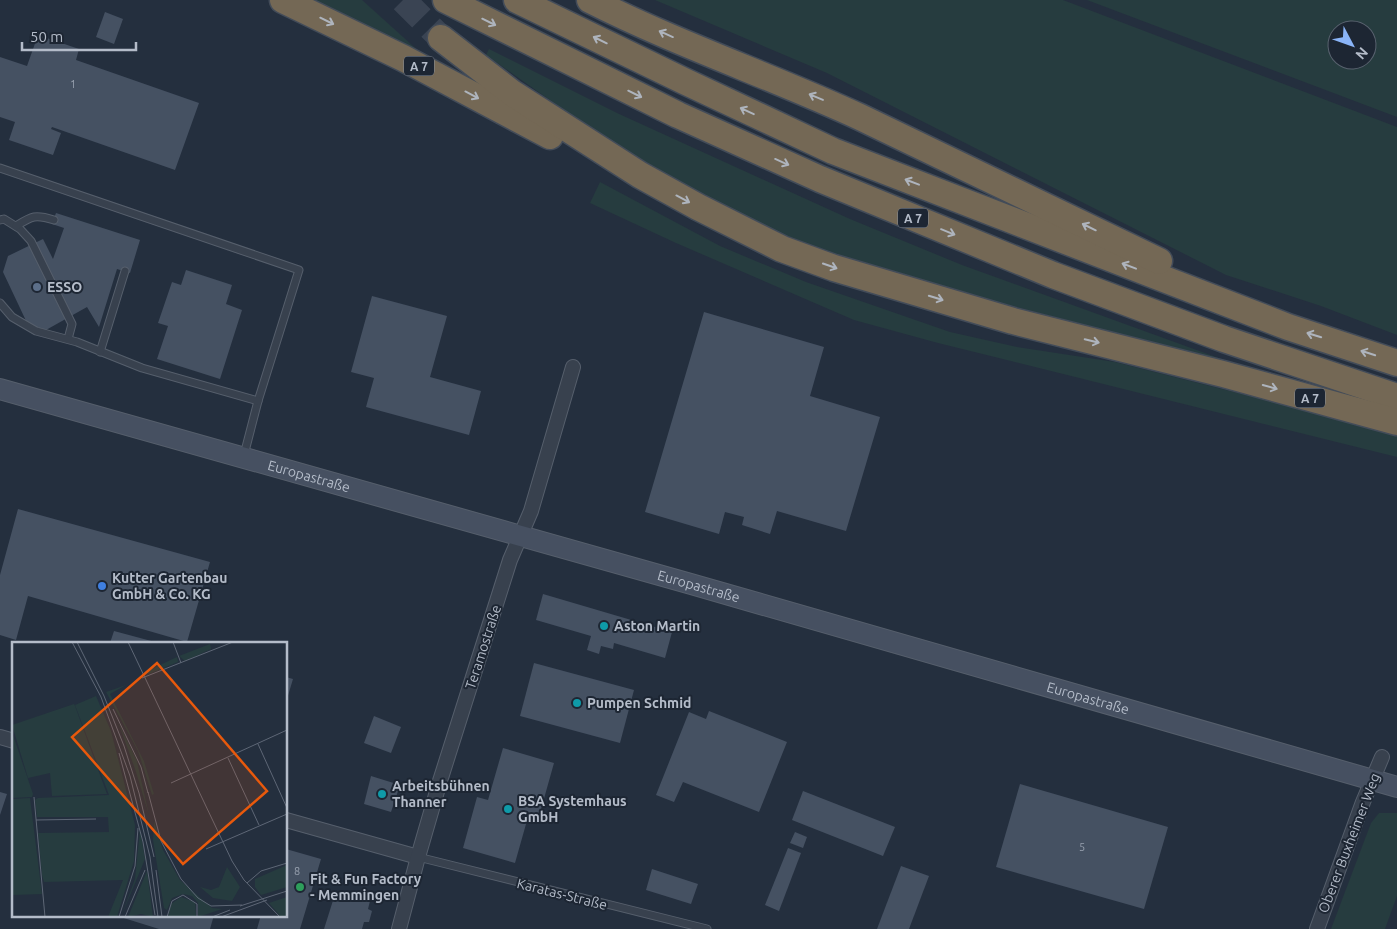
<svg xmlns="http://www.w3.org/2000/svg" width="1397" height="929" font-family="Ubuntu,sans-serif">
  <rect width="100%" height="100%" fill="#242f3e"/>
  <!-- green -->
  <g fill="#263c3f" fill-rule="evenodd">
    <path d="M304,0h58l61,55z"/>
    <path d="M655,0h408l334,127v208l-76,-29 -95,-31 -399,-202z"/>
    <path d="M1087,0h310v117zM1337,30h30v30h-30z"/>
    <path d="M489,49l128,64 233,106 112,46 276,100 -275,-72 -125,-37 -69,-27 -53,-27 -77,-42 -40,-25 -113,-80z"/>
    <path d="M600,182l120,64 86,36 144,50 67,15 98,15 282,71v24l-459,-114 -84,-23 -178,-77 -86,-40z"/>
    <path d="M1379,813h18v83l-12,33h-54l40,-106z"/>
  </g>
  <!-- building -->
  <g fill="#455162">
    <path d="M105,12l18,7 -9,25 -18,-7z"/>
    <path d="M38,35l41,14 -3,11 123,43 -24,67 -123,-43 -1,2 10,4 -8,22 -44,-15 6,-18 -15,-5v-60l27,9z"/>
    <path d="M56,213l84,27 -10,33 -13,-4 -18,58 -12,-20 -41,23 -18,-5 -25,-53 5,-16 35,-17 10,20 11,-31 -12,-4z"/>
    <path d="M186,270l46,15 -6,19 16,6 -22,69 -63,-20 11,-33 -10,-3 14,-41 9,3z"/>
    <path d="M372,296l75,20 -17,61 51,14 -12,44 -103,-28 8,-29 -23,-6z"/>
    <path d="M704,312l120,35 -14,49 70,21 -34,114 -69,-20 -7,23 -28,-9 2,-8 -19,-5 -6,22 -74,-22z"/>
    <path d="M18,509l192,53 -23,80 -159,-46 -12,44 -16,-5v-60z"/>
    <path d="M543,594l129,38 -7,26 -51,-15 -1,6 -12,-3 -2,8 -12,-4 4,-14 -55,-16z"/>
    <path d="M114,631l41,11v1h-45z"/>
    <path d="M534,663l100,27 -14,53 -100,-27z"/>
    <path d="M286,677l7,2 -6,20 -1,-1z"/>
    <path d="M709,711l78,31 -28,70 -76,-30 -9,20 -18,-7 33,-83 17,7z"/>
    <path d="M374,716l27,11 -10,26 -27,-10z"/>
    <path d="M503,748l51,15 -16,57 -10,-3 -13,46 -52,-15 14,-51 11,3z"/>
    <path d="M371,776l29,9 -9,27 -27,-8z"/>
    <path d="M1020,784l148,43 -24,82 -148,-42z"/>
    <path d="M803,791l92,36 -12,29 -91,-36z"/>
    <path d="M0,792l7,2 -7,21z"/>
    <path d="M795,832l12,5 -4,11 -13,-5z"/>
    <path d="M788,848l13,5 -22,58 -14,-6z"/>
    <path d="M286,849l35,10 -21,70h-43l4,-14h25z"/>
    <path d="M901,866l28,10 -20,53h-32z"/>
    <path d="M652,869l46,15 -7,20 -45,-14z"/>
    <path d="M336,891l34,10 -2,8 4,2 -3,11h-5l-2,7h-38z"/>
    <path d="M114,915h100l-4,14h-51z"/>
  </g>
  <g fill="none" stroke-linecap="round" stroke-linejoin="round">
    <!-- highway-tunnel -->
    <path stroke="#3a4453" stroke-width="26" stroke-dasharray="26 13" stroke-linecap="butt" d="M403,0l38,38"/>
    <!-- lane casing -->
    <g stroke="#565f6c" stroke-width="9">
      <g id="lane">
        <path d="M0,168l299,102 -41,131 -14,54"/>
        <path d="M0,220l4,-1 16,10 11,12 41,83 -4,15"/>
        <path d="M16,226c16,-10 19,-12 38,-6"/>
        <path d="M0,303l12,14 24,14 41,11 65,26 116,33"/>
        <path d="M100,352l25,-81"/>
        <path d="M418,857l289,72"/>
      </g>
    </g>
    <!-- street casing -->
    <g stroke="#565f6c" stroke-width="16">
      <g id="street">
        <path d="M0,737l14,4"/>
        <path d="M286,820l132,37"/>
        <path d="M399,929l19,-72 22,-76 70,-221 21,-49 42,-144"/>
        <path d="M1317,929l46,-127 19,-45"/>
      </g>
    </g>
    <!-- secondary casing -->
    <g stroke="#565f6c" stroke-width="22">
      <g id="secondary">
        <path id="s1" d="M0,389l691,195 706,203"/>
      </g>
    </g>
    <!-- highway casing -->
    <g stroke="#434c59" stroke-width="29">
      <g id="highway">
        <path d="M283,0l120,58 147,78"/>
        <path d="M446,0l232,115 142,64 233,96 171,64 173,58"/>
        <path d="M517,0l167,81 149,70 455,176 109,36"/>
        <path d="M590,0c87,44 181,76 270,117l299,144"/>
        <path d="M441,38l71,55 128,82 58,32 84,42 52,19 179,53 210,53 174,48"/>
      </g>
    </g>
    <!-- lane -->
    <use href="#lane" stroke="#38414e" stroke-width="7"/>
    <!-- street -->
    <use href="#street" stroke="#38414e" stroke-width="14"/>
    <!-- secondary -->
    <use href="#secondary" stroke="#465061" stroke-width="20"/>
    <!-- highway -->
    <use href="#highway" stroke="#746855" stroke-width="26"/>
  </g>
  <!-- one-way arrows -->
  <defs><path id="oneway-shaft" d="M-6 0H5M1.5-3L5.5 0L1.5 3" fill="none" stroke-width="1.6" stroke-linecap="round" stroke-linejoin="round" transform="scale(1.25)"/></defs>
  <g stroke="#aeb4bd">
    <use href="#oneway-shaft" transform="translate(327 21) rotate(26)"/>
    <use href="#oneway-shaft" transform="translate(489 22) rotate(26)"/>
    <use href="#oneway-shaft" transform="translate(666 34) rotate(-156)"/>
    <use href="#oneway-shaft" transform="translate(600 40) rotate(-154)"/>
    <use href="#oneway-shaft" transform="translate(635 94) rotate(26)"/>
    <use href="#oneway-shaft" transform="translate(472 95) rotate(28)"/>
    <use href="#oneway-shaft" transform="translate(816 97) rotate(-157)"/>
    <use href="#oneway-shaft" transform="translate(747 111) rotate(-155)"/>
    <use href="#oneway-shaft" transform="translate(782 162) rotate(24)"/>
    <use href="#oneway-shaft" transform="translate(912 182) rotate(-159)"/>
    <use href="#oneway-shaft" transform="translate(683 199) rotate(28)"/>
    <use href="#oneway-shaft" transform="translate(1089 227) rotate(-154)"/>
    <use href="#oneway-shaft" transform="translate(948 232) rotate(22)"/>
    <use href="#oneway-shaft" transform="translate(830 266) rotate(19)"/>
    <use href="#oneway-shaft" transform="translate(1129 266) rotate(-159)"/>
    <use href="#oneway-shaft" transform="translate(936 298) rotate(17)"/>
    <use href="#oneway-shaft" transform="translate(1314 335) rotate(-163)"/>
    <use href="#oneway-shaft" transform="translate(1092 341) rotate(14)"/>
    <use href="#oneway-shaft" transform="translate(1368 353) rotate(-162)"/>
    <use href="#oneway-shaft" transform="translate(1270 387) rotate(16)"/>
  </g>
  <!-- markers -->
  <circle fill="#5c6f8a" stroke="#1d2633" stroke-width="2" cx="37" cy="287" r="5"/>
  <circle fill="#3f7fe0" stroke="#1d2633" stroke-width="2" cx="102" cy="586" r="5"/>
  <g fill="#0f9aa8" stroke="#1d2633" stroke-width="2">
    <circle cx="604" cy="626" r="5"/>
    <circle cx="577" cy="703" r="5"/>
    <circle cx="382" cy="794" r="5"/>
    <circle cx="508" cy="809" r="5"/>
  </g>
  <circle fill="#2e9e5b" stroke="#1d2633" stroke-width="2" cx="300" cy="887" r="5"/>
  <g text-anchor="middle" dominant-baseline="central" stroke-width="4" stroke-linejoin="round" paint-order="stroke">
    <!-- number labels -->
    <g font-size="11" fill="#98a1af">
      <text x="73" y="84">1</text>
      <text x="1082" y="847">5</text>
      <text x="297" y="871">8</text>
    </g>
    <!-- shield labels -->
    <g fill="#1d2633" stroke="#878f9c" stroke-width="1">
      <rect x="404" y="56.5" width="30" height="19" rx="4"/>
      <rect x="898" y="208.5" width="30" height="19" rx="4"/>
      <rect x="1295" y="388.5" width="30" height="19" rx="4"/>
    </g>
    <g font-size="12" font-weight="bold" fill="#b4bcc9">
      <text x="419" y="66">A 7</text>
      <text x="913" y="218">A 7</text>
      <text x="1310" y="398">A 7</text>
    </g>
    <!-- poi labels -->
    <g font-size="14" font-weight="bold" fill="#b4bcc9" stroke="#1d2633" text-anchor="start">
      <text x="47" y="287">ESSO</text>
      <text x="112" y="578">Kutter Gartenbau<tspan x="112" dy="16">GmbH &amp; Co. KG</tspan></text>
      <text x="614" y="626">Aston Martin</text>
      <text x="587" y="703">Pumpen Schmid</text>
      <text x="392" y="786">Arbeitsbühnen<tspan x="392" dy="16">Thanner</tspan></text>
      <text x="518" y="801">BSA Systemhaus<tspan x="518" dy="16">GmbH</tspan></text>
      <text x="310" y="879">Fit &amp; Fun Factory<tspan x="310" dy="16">- Memmingen</tspan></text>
    </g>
    <!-- street labels -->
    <g font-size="14" fill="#b4bcc9" stroke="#1d2633">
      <text stroke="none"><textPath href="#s1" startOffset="321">Europastraße</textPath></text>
      <text stroke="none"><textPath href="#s1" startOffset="726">Europastraße</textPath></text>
      <text transform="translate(483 647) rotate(-72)">Teramostraße</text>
      <text stroke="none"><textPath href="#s1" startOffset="1131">Europastraße</textPath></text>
      <text transform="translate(1349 843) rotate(-69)">Oberer Buxheimer Weg</text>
      <text transform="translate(562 894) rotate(14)">Karatas-Straße</text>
    </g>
  </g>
  <!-- overview -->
  <g transform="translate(12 642)">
    <rect width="275" height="275" fill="#242f3e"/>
    <path d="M198,2l1,5 -26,12 -6,-5zM165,15l1,5 -29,12 -4,-2zM114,43l-16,9 34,67 10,33 -2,1 -14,-44 -32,-59zM84,54l15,35 24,94 -1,36 -17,56h-9l15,-37 -79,2 -2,-7 -4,-42 71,-1 -1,-15h-71l-2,-17 3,-2 71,-3 -34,-90zM62,62l1,2 32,88 -55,2 -2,-23 -22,5 -16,-53zM106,80l19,39 12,54 -14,-46zM0,90l21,62 -1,3 -20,1zM18,156l12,96 -30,1v-96zM142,179l9,29 17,30 32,28 10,1 -24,8v-14l-6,-7 -9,-2 -11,4 -5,12 -3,-2 -11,-68zM128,188l5,29 -24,58 14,-38zM275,223v22l-26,8 -6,-8v-8zM215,225l13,20 -8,14 -19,-3 -13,-11 11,3 8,-3zM135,229l6,46 -12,-3 -13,3zM169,255l14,5 1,15h-28l3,-13zM275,255v20h-6l-12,-14z" fill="#263c3f"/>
    <path fill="none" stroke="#5e6776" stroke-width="1" d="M60,0l29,55 29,79 20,81 8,60M65,0l27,54 20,50 15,47 15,64M116,0l104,219 12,19 36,37M161,0l8,21M130,36l91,-36M101,67l28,58 7,26M246,102l29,64M107,111l24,89 12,73M216,116l31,67M159,141l116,-53M136,150l13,49 20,38 17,19 13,8 31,-1M22,155l11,120M24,178l60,-1M194,207l81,-35M144,228l6,47M235,241l14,-12 26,-8M228,264l47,-15M107,275l16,-51 3,-38M113,275l20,-47M155,275l5,-16 11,-6 14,9v13M200,275l18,-7M209,275l46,-17"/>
    <path fill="#e8590c" fill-opacity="0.15" stroke="#e8590c" stroke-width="2.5" d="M145,21l110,128 -84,73 -111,-127z"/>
    <rect width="275" height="275" fill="none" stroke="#b4bcc9" stroke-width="2.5"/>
  </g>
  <!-- north arrow -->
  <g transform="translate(1352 45) rotate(131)"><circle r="24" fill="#1d2633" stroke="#59626f"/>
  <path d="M0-4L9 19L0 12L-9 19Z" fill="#8ab4f8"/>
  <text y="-8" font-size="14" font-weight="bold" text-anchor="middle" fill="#b4bcc9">N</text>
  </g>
  <!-- scale -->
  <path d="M22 42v8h114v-8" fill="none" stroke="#b4bcc9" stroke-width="2.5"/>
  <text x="30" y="42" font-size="15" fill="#b4bcc9" stroke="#1d2633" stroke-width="4" paint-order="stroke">50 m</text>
</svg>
